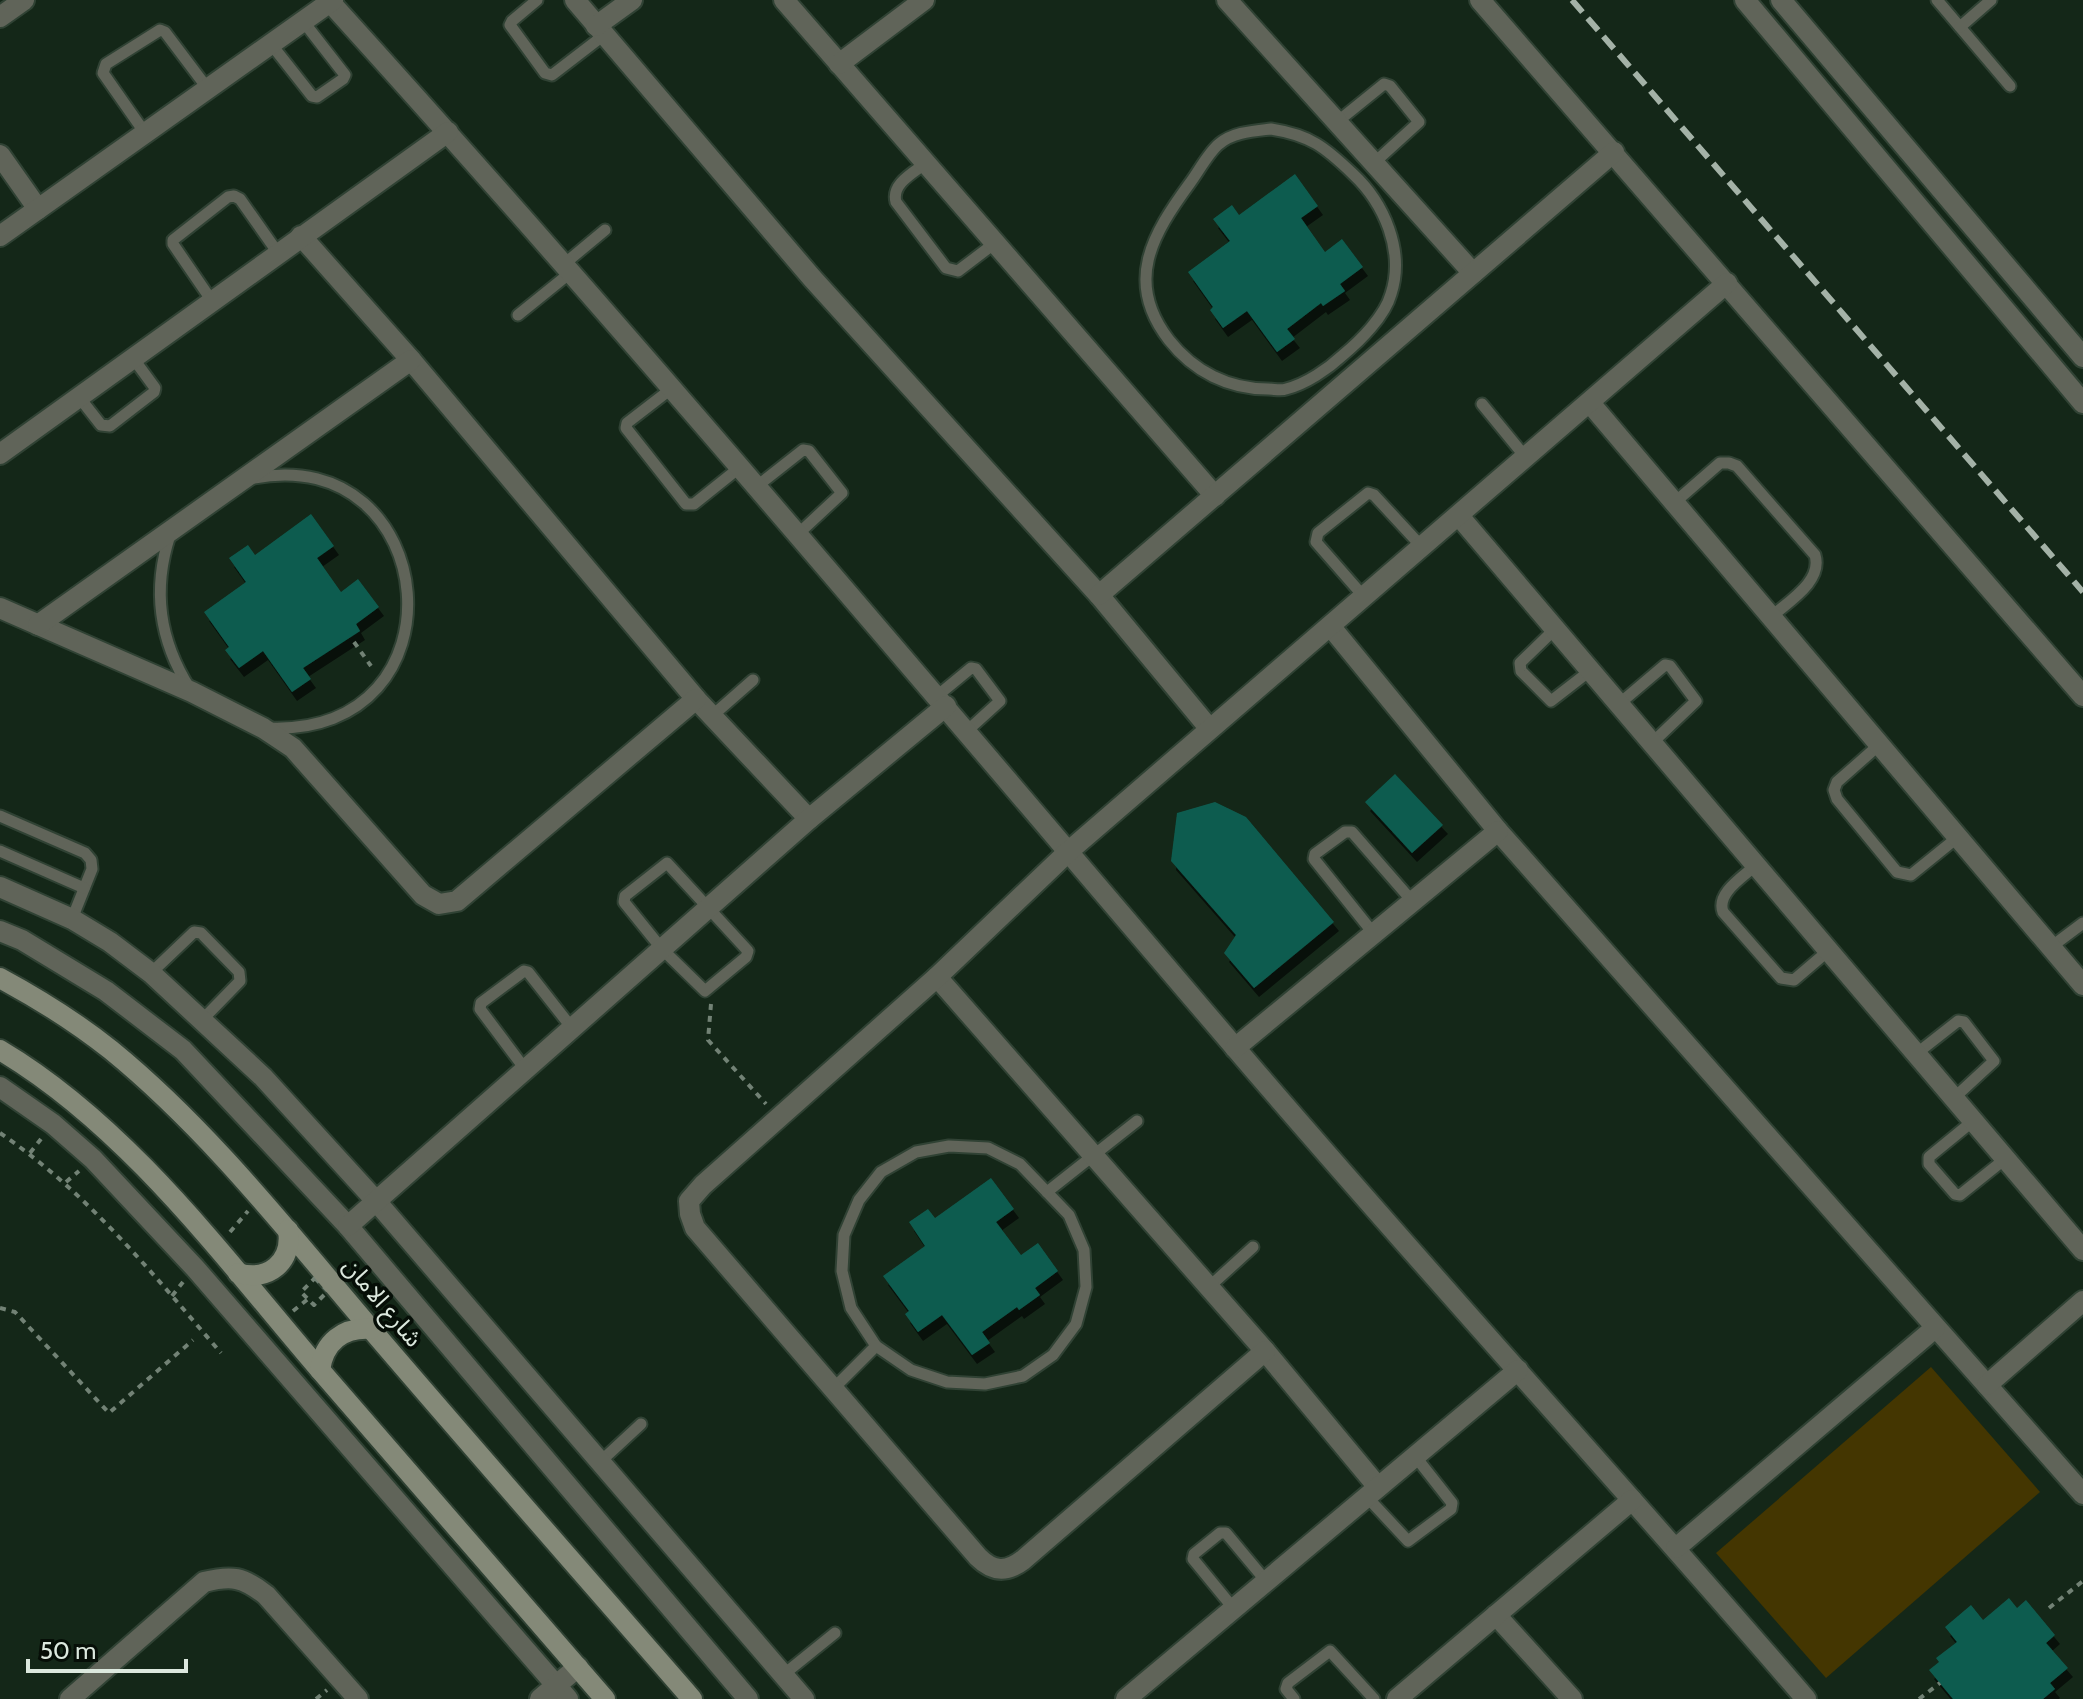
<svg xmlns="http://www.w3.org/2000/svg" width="2083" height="1699" font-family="Cabin,'Noto Sans Arabic',sans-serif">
  <defs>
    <filter id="shadow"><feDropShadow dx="5" dy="9" stdDeviation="0" flood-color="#0009"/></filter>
  </defs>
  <rect width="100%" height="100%" fill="#142718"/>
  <!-- green -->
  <path fill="#443601" d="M1931,1367l109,125 -214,186 -110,-125z"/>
  <!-- building -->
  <g fill="#0f5c4f" filter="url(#shadow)">
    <path d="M1295,174l23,32 -17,12 24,34 17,-13 21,28 -23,17 5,7 -22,15 -2,-3 -34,26 8,10 -18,13 -30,-41 -24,17 -13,-18 3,-3 -25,-35 42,-31 -17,-22 19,-14 7,10z"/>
    <path d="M311,514l23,32 -17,12 24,34 17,-13 21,28 -23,17 4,7 -57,37 8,11 -19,13 -29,-41 -24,17 -14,-18 4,-3 -25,-35 42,-30 -17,-24 19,-13 7,10z"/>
    <path d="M1395,774l48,51 -31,28 -47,-51z"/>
    <path d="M1215,802l31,15 88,105 -80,66 -30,-35 12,-18 -65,-74 6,-48z"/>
    <path d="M991,1178l23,31 -18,13 25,33 17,-12 20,28 -23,17 5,7 -21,15 -2,-3 -35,25 8,11 -18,12 -30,-40 -24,17 -13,-18 4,-3 -26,-35 42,-30 -16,-24 19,-13 7,9z"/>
    <path d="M2009,1598l8,10 9,-8 29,35 -9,8 22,25 -18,15 5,6 -12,10h-90l-24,-29 10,-8 -3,-4 21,-16 -12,-15 26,-22 12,15z"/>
  </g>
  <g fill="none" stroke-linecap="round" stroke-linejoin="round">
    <!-- lane casing -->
    <g stroke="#304234" stroke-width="15">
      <g id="lane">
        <path d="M537,0l-25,21 -2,4 35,48 7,2 52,-40"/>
        <path d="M1937,0l73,86"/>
        <path d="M1960,27l31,-27"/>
        <path d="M271,44l41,52 5,1 26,-18 2,-4 -42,-54"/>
        <path d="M1337,122l47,-38 6,2 29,36 -45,41"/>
        <path d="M1271,129c39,6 54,18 82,45 31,29 52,77 38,120 -6,22 -31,47 -48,61 -15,14 -37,29 -57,34 -5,2 -12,0 -18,0 -39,0 -74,-17 -99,-49 -45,-58 -17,-105 21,-157 9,-12 18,-30 29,-39 14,-12 35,-13 52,-15z"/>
        <path d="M145,133l-42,-60 3,-9 54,-34 5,2 43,57"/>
        <path d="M926,163c-13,10 -35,21 -30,39l50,66 12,3 37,-28"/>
        <path d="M563,265l42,-35"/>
        <path d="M212,301l-39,-57v-4l55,-43 6,-1 6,3 38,54"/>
        <path d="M518,315l52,-42"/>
        <path d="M671,389l-44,34 -1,5 60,76h8l45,-36"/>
        <path d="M79,397l22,28 9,1 44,-34 1,-4 -22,-30"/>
        <path d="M1482,404l45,55"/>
        <path d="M254,478c188,-36 216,259 14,250"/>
        <path d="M756,487l47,-37 6,1 33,42 -45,42"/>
        <path d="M1674,503l46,-40h9l8,3 78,89c8,26 -26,46 -44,62"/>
        <path d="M170,535c-18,55 -11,105 20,154"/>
        <path d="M1365,598l-49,-56 2,-9 50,-40 6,2 49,53"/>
        <path d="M1555,629l-35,34 1,8 30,30 40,-31"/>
        <path d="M937,696l34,-28 5,1 24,32 -33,30"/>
        <path d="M1619,704l46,-39 5,1 26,35 -44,42"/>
        <path d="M712,716l41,-36"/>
        <path d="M1879,745l-42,37 -3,8 3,9 60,73 14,3 47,-38"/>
        <path d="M0,816l85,37 6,7 1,9 -20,50"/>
        <path d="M0,851l84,37"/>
        <path d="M667,863l81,88 -2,6 -41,34 -43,-42 -38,-47 1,-6z"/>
        <path d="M1756,865c-13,12 -40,28 -33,47l58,66 13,2 34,-29"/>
        <path d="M1374,934l-60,-75 1,-5 30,-22h7l61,70"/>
        <path d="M2051,947l32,-24"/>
        <path d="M151,973l43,-41 7,1 38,39 1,9 -38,39"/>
        <path d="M1916,1054l42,-33 6,1 30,39 -40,37"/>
        <path d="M525,1069l-45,-60 1,-6 43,-32 4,1 44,56"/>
        <path d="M1973,1121l-44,36v7l26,30 5,1 45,-36"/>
        <path d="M949,1146l39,2 32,16 49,51 15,35 2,37 -10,37 -23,31 -30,21 -38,8 -38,-2 -36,-12 -35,-24 -25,-38 -9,-37 2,-36 15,-35 22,-28 35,-20z"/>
        <path d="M1047,1192l90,-71"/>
        <path d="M1209,1287l44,-40"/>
        <path d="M833,1389l43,-43"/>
        <path d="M600,1462l41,-38"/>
        <path d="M1367,1497l41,44 43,-32 1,-6 -37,-47"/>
        <path d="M1234,1609l-41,-50 1,-5 26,-21h6l40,48"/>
        <path d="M783,1675l52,-42"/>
        <path d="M1294,1699l-8,-10 2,-6 42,-32 44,48"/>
      </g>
    </g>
    <!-- street casing -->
    <g stroke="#304234" stroke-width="24">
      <g id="street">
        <path d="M575,0l237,278 287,317 110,133"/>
        <path d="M784,0l431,496"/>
        <path d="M1227,0l246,273"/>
        <path d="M1480,0l603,696"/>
        <path d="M1745,0l338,403"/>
        <path d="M1781,0l302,357"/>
        <path d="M330,2c309,341 604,693 902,1042 188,221 385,435 574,655"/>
        <path d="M0,17l24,-17"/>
        <path d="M596,26l36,-26"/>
        <path d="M839,64l85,-64"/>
        <path d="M0,155l38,54"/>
        <path d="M0,236l333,-236"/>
        <path d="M301,236l110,124 285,339 113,120"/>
        <path d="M1590,403l493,582"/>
        <path d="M0,454l448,-322"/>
        <path d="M1459,516l624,734"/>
        <path d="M1099,595l515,-443"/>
        <path d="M0,608l192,84 71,36 30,20 130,147 16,9 18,-3 239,-202"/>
        <path d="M38,625l373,-265"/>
        <path d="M1331,627l167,204 585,663"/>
        <path d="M0,887l72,32 38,23 41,31 112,104 113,124 428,498"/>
        <path d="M0,931l22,9 84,51 77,59 165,176 400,473"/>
        <path d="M937,977l328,374 113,136"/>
        <path d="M1235,1048l263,-217"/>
        <path d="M0,1087l53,37 40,35 102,109 373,431"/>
        <path d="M348,1226l461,-407 137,-113"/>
        <path d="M1265,1351l-242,209c-17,13 -30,12 -45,-3l-283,-329 -5,-14 -1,-13 14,-16 234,-208 132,-126 658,-568"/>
        <path d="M1987,1385l96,-84"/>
        <path d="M1676,1548l259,-220"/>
        <path d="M1496,1615l76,84"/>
        <path d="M70,1699l134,-117c28,-7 39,-5 62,13l92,104"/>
        <path d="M540,1699l38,-32"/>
        <path d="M1126,1699l392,-329"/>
        <path d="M1397,1699l235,-199"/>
      </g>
    </g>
    <!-- secondary casing -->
    <g stroke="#304234" stroke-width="24">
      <g id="secondary">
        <path d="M0,978c39,21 77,45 111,72 98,80 178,183 260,279 106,124 214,247 321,370"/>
        <path d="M0,1050c128,76 224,208 320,320 94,110 190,219 285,329"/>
        <path d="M238,1273c30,9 55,-11 50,-43"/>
        <path d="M320,1370c4,-28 23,-43 51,-41"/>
      </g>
    </g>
    <!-- path -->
    <g stroke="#728275" stroke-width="4" stroke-dasharray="6 6" stroke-linecap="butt">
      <path d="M354,642l17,24"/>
      <path d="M711,1004l-3,36 58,64"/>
      <path d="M0,1133c88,60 152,140 221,220"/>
      <path d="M30,1153l11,-14"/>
      <path d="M66,1182l13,-11"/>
      <path d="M230,1232l18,-21"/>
      <path d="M315,1278l13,13 -14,14 -13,-13z"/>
      <path d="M172,1296l11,-14"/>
      <path d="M0,1308l15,4 94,101 84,-73"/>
      <path d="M293,1311l15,-12"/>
      <path d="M2049,1608l34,-27"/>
      <path d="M316,1699l11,-9"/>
      <path d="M1919,1699l21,-16"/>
    </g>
    <!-- lane -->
    <use href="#lane" stroke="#606459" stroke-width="11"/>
    <!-- street -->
    <use href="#street" stroke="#606459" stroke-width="20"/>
    <!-- secondary -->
    <use href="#secondary" stroke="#848978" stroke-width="20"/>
    <!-- rail -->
    <path stroke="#a4b2a7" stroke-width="6" stroke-dasharray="16 8" stroke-linecap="butt" d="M1572,0l511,592"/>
  </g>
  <g text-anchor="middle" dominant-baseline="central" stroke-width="7" stroke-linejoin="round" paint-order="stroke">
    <!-- street labels -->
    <g font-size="24" fill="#dce8de" stroke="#060e07">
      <text transform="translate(383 1302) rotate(50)">شارع الامان</text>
    </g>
  </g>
  <!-- scale -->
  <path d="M28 1659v12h158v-12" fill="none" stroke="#dce8de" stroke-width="4"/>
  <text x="40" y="1659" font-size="24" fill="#dce8de" stroke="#060e07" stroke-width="6" paint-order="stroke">50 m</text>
</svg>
